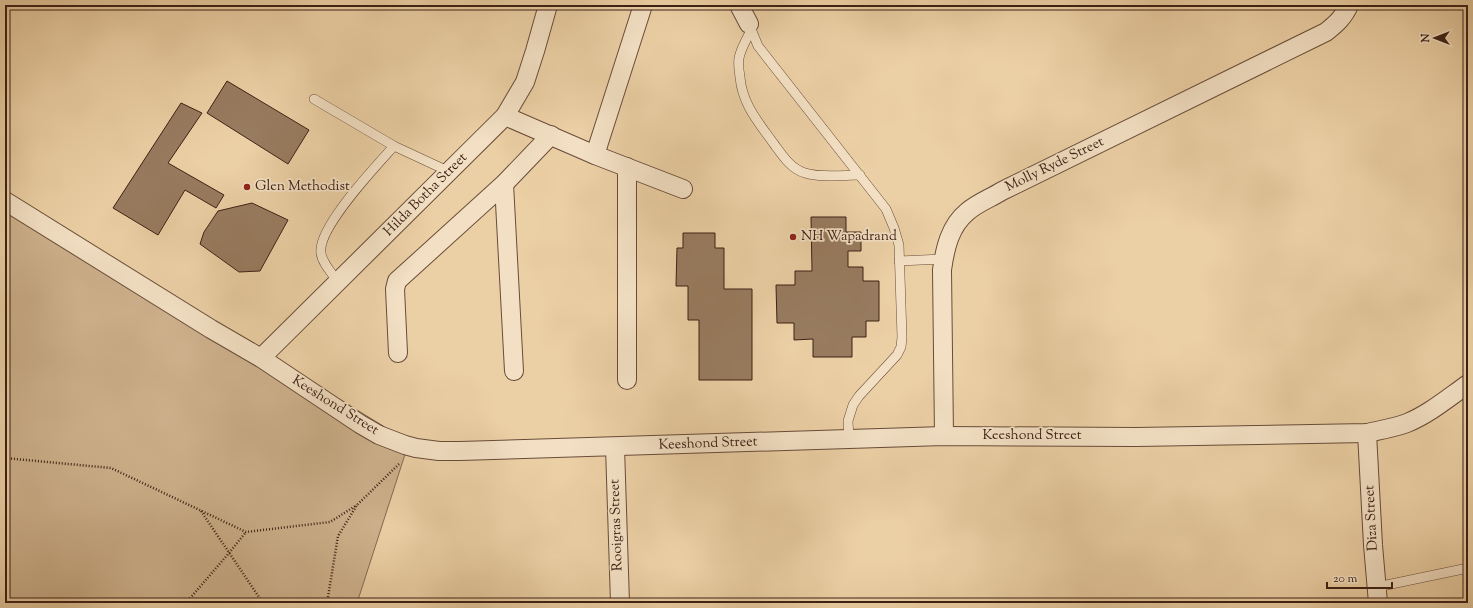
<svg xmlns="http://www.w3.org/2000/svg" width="1473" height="608" font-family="'Sorts Mill Goudy',serif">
  <rect width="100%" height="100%" fill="#ecd0a5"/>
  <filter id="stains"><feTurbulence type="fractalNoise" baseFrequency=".005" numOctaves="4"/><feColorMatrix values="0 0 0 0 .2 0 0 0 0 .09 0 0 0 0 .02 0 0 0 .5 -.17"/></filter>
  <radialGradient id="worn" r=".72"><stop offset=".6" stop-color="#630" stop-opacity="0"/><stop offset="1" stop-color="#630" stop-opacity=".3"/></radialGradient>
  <!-- green -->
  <path fill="#ceb28d" stroke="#856951" d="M5,193l404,249 -52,161h-352z"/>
  <!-- building -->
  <g fill="#987c60" stroke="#3c2015">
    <path d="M227,81l82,49 -21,34 -81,-51z"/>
    <path d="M181,103l21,10 -34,50 56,32 -8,13 -31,-18 -27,45 -45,-27z"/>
    <path d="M252,203l36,17 -28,51 -21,1 -39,-28 4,-12 14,-21z"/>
    <path d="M811,217h35v15h15v19h-13v16h15v14h16v40h-13v16h-14v20h-39v-18l-19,1v-17h-17l-1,-38h19v-14h17z"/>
    <path d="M683,233h32v15h9v41h28v91h-53v-60h-11v-34h-12l1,-38h6z"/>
  </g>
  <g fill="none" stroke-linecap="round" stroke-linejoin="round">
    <!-- lane casing -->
    <g stroke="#684c39" stroke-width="10">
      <g id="lane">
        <path d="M749,24l9,22 128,163 8,19 5,17 3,92 -1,10 -4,8 -38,41 -6,9 -5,16 1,18"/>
        <path d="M751,30c-4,9 -10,18 -12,28 -1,6 0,13 1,19 2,27 19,46 34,67 8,11 17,25 31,29 15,5 39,2 55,2"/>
        <path d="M314,99l80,47"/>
        <path d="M899,261l44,-2"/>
        <path d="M338,282c-6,-9 -16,-19 -17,-29 -4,-25 56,-88 73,-107l56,26"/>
        <path d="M1377,587l91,-19"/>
      </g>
    </g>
    <!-- street casing -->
    <g stroke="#684c39" stroke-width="20">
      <g id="street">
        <path d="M739,5l10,19"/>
        <path d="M505,116l90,39 88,34"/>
        <path d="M595,155l48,-150"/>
        <path d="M627,167v213"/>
        <path d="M504,184l10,187"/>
        <path d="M5,201l206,128 50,29 99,66 19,11 26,10 11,3 23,3h21l484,-15 192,1 231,-4c13,-3 27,-5 40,-10 22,-9 41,-25 61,-39"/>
        <path d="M398,353l-3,-64 2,-8 107,-97 47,-49"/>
        <path d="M261,358l244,-242 20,-34 10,-31 13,-46"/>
        <path d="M1367,433l6,112 5,58"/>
        <path d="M944,436l-2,-166c3,-22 8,-44 25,-58 10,-9 24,-14 35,-21l324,-159c10,-8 18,-15 23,-27"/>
        <path d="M615,447l5,156"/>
      </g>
    </g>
    <!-- path -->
    <g stroke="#3c2015" stroke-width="2.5" stroke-dasharray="1 2" stroke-linecap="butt">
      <path d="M5,458l106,10 135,64 84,-10 27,-17"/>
      <path d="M201,511l62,92"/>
      <path d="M186,603l43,-50 17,-21"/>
      <path d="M327,603l11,-67 19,-31 42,-41"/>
    </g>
    <!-- lane -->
    <use href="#lane" stroke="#f3e0c4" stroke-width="9"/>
    <!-- street -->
    <use href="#street" stroke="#f3e0c4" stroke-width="18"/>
  </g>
  <!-- markers -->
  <g fill="#8f2418" stroke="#f3e0c4" stroke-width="1.5">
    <circle cx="247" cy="187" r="4"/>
    <circle cx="793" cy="237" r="4"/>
  </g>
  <g text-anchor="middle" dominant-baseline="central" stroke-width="3.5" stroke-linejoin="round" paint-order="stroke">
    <!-- street labels -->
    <g font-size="14" fill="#3c2015" stroke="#f3e0c4">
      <text transform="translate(1055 165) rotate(-26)">Molly Ryde Street</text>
      <text transform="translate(426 195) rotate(-45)">Hilda Botha Street</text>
      <text transform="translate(335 406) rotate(32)">Keeshond Street</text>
      <text x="1032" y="436">Keeshond Street</text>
      <text transform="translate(708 444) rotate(-2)">Keeshond Street</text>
      <text transform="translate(1372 518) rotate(-93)">Diza Street</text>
      <text transform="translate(617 525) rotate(-92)">Rooigras Street</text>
    </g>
    <!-- poi labels -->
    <g font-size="14" fill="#3c2015" stroke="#f3e0c4" text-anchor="start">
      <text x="255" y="187">Glen Methodist</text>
      <text x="801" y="237">NH Wapadrand</text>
    </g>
  </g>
  <!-- margin -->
  <rect width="1473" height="608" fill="none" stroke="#ecd0a5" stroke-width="20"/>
  <rect x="6" y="6" width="1461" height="596" fill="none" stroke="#3c2015" stroke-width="2"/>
  <rect x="10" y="10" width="1453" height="588" fill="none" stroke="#3c2015"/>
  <!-- north arrow -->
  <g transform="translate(1435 38) rotate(270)" stroke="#f3e0c4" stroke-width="3" paint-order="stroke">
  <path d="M0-3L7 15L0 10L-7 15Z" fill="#3c2015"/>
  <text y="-6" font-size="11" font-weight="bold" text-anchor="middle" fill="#3c2015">N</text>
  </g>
  <!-- scale -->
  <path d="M1327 582v6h65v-6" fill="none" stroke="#3c2015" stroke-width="2"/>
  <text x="1333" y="582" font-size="12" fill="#3c2015" stroke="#f3e0c4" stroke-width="3" paint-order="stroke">20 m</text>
  <rect width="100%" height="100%" filter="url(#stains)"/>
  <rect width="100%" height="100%" fill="url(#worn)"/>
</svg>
